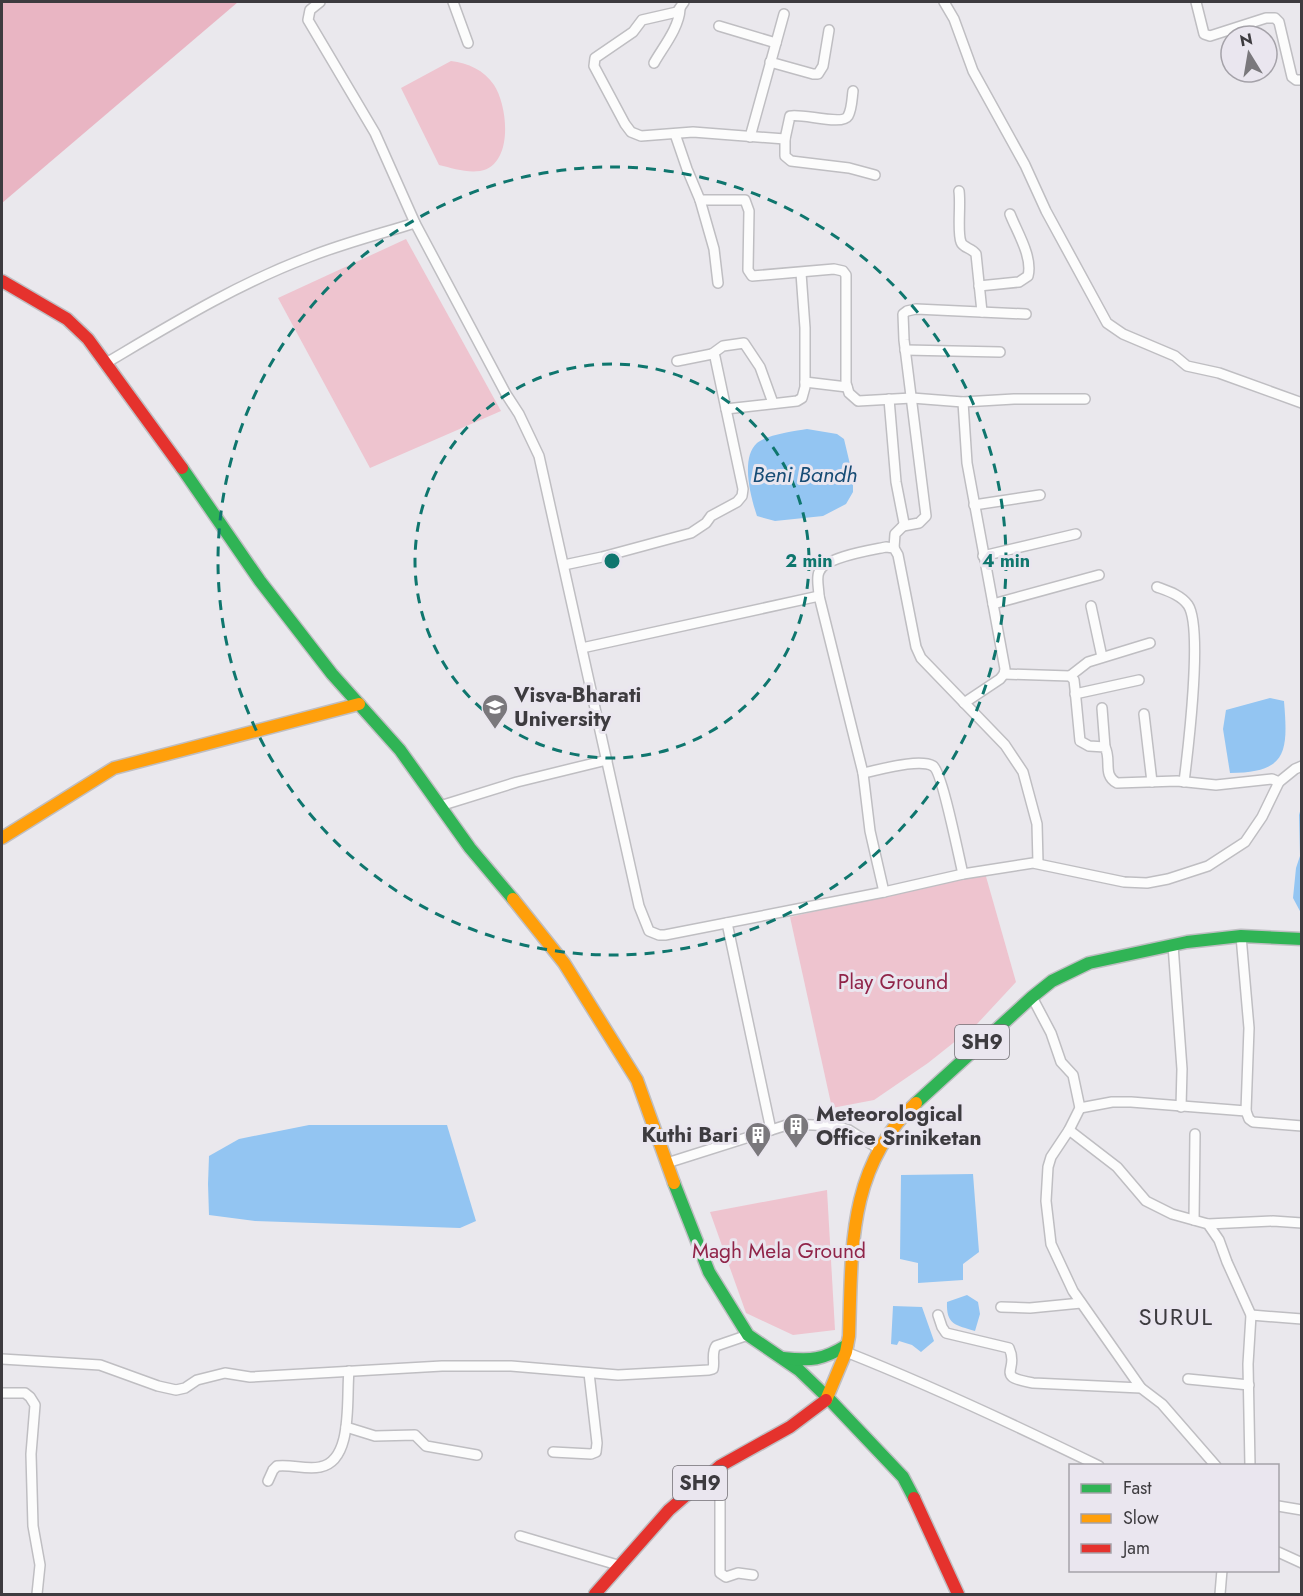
<svg xmlns="http://www.w3.org/2000/svg" width="1303" height="1596" font-family="Jost,sans-serif">
  <rect width="100%" height="100%" fill="#eae8ed"/>
  <!-- green -->
  <g fill="#eec4cf">
    <path d="M451,61c17,2 33,9 43,24 14,21 20,80 -14,86 -14,2 -28,-3 -41,-6l-38,-77z"/>
    <path d="M406,239l95,172 -131,57 -92,-170z"/>
    <path d="M985,873l31,109 -39,42 -49,39 -54,37 -42,8 -42,-191z"/>
    <path d="M827,1190l8,140 -42,5 -47,-22 -36,-101z"/>
  </g>
  <!-- forest -->
  <path fill="#e9b5c3" d="M2,2h236l-236,201z"/>
  <!-- water -->
  <g fill="#93c5f2">
    <path d="M807,429l30,5 7,5 9,38v15l-7,12 -23,12 -48,5 -18,-5c-6,-18 -17,-58 0,-73 9,-8 38,-12 50,-14z"/>
    <path d="M1270,698l14,3c4,50 4,72 -54,72l-7,-44 3,-19z"/>
    <path d="M1301,808l1,105h-1l-8,-15 3,-30 4,-12 -1,-41z"/>
    <path d="M309,1125h138l29,96 -16,7 -205,-7 -46,-6 -1,-31 1,-28 30,-17z"/>
    <path d="M973,1174l6,78 -16,12v16l-45,3v-20l-18,-4 1,-84z"/>
    <path d="M967,1295l11,7 2,12 -5,17c-19,-6 -29,-6 -28,-29z"/>
    <path d="M893,1306l29,1 12,34 -13,11 -9,-7 -13,-4 -2,4 -6,-1z"/>
  </g>
  <g fill="none" stroke-linecap="round" stroke-linejoin="round">
    <!-- street casing -->
    <g stroke="#bfbec2" stroke-width="12">
      <g id="street">
        <path d="M320,2l-10,8 -2,10 67,113 40,90 91,171 13,20 20,42 100,450 10,25 10,4h6l219,-43 79,-18 70,-11 91,19 23,1 21,-4 40,-13 37,-24 17,-25 17,-35 16,-13 7,-3"/>
        <path d="M453,2l15,41"/>
        <path d="M684,2l-7,10 -35,8 -9,12 -38,26 -1,8 31,58 6,8 10,4 52,-4 92,7"/>
        <path d="M944,2l10,17 19,52 52,94 21,46 61,112 16,11 52,22 12,10 32,7 83,30"/>
        <path d="M1196,2l8,32 6,2 56,-18h9l4,4 13,55 4,3h6"/>
        <path d="M719,26l57,17"/>
        <path d="M770,62l43,12h5l5,-8 6,-36"/>
        <path d="M654,63c9,-16 25,-35 26,-54"/>
        <path d="M853,91c-1,7 -1,18 -5,25 -6,10 -46,-3 -58,0l-5,23v17l6,5 58,7 26,7"/>
        <path d="M675,134l12,35 13,31 14,49 4,34"/>
        <path d="M750,137l34,-123"/>
        <path d="M959,191c2,13 -2,42 2,51 2,6 11,6 15,12l6,58"/>
        <path d="M700,200h45l4,11 -1,59 4,6 82,-7 9,2 3,4v108l3,10 9,8 54,-3 51,4 51,-3h71"/>
        <path d="M979,286l40,-4 9,-6c5,-19 -11,-44 -18,-62"/>
        <path d="M905,350l95,2"/>
        <path d="M712,354l11,-8 21,-3 16,24 13,36"/>
        <path d="M106,363c66,-39 131,-79 203,-106 35,-14 71,-23 106,-34"/>
        <path d="M805,382l42,5"/>
        <path d="M889,399l7,83 8,41 -1,3 -8,8 -1,14"/>
        <path d="M963,402l4,61 38,206 -1,5 -4,5 -36,24"/>
        <path d="M726,409l71,-8 5,-3 3,-11v-59l-4,-55"/>
        <path d="M974,505l66,-10"/>
        <path d="M903,526l16,-3 7,-7 -22,-176 -1,-26 4,-3 9,-2 110,5"/>
        <path d="M983,556l93,-22"/>
        <path d="M564,565l38,-8 89,-24 15,-10 5,-7 26,-14 5,-6 1,-7 -28,-132 -3,-3 -35,7"/>
        <path d="M1157,587c11,4 24,8 31,18 15,22 0,145 -4,177"/>
        <path d="M993,604l106,-29"/>
        <path d="M1091,606l11,51"/>
        <path d="M582,648l237,-52"/>
        <path d="M1004,674l66,2 4,4 1,9 5,52 9,5 16,1c7,13 -3,28 12,36l60,-2 39,4 56,-6 7,3"/>
        <path d="M1070,676l18,-14 62,-19"/>
        <path d="M1075,694l64,-14"/>
        <path d="M1102,708l3,39"/>
        <path d="M1144,714l8,68"/>
        <path d="M863,773c16,-3 56,-15 70,-7 9,5 26,92 30,108"/>
        <path d="M440,806l77,-24 90,-22"/>
        <path d="M884,892l-14,-61 -7,-58 -44,-177c0,-7 -3,-18 0,-24 5,-15 53,-22 67,-25l8,1 4,7 18,92 5,11 84,87 18,27 14,52 1,39"/>
        <path d="M727,923l44,207"/>
        <path d="M1241,936l8,92 -3,83 3,8 4,3 49,4"/>
        <path d="M1173,945l9,124 -1,38"/>
        <path d="M1032,997l19,36 10,29 12,13 7,33 -11,22 -18,27 -3,10 -2,34 5,43 22,47 68,97"/>
        <path d="M1080,1108l32,-6h19l115,9"/>
        <path d="M1069,1130l48,37 29,34 26,13 36,10 11,16 8,22 24,53 -3,49 2,102"/>
        <path d="M667,1163l123,-39 46,2 13,4 30,19"/>
        <path d="M1194,1220l1,-86"/>
        <path d="M1208,1224l65,-3 29,2"/>
        <path d="M1001,1307l29,1 51,-5"/>
        <path d="M938,1315l4,12 4,6 63,15c11,23 -16,28 24,35l108,5 21,16 54,62"/>
        <path d="M1251,1315l51,4"/>
        <path d="M846,1352c86,34 169,73 253,114"/>
        <path d="M2,1359l98,6 58,21 18,4 9,-2 12,-8 28,-7 25,4 192,-11h69l107,9 91,-5 4,-1c2,-7 -2,-16 3,-23l32,-11"/>
        <path d="M1188,1379l61,6"/>
        <path d="M2,1393h23l5,4 5,8 -4,49 2,72 7,39 -3,29"/>
        <path d="M346,1427l29,9 40,-1 11,11 51,9"/>
        <path d="M553,1452l38,2 5,-2 1,-9 -8,-70"/>
        <path d="M720,1466v107l6,4 12,-4 15,2"/>
        <path d="M268,1481l5,-11 4,-4c14,-2 29,4 43,1 34,-6 26,-70 29,-96"/>
        <path d="M1278,1506l24,4"/>
        <path d="M520,1536l101,30"/>
        <path d="M1278,1552l24,11"/>
        <path d="M1220,1594l2,-24"/>
      </g>
    </g>
    <!-- fast casing -->
    <g stroke="#bfbec2" stroke-width="15">
      <g id="fast">
        <path d="M182,468l78,113 72,93 68,76 70,98 43,51"/>
        <path d="M916,1103l116,-106 20,-16 37,-18 98,-21 54,-6 61,3"/>
        <path d="M674,1183l35,89 39,63 51,35 29,28 75,79 11,21"/>
        <path d="M783,1358c28,3 40,2 64,-13"/>
      </g>
    </g>
    <!-- slow casing -->
    <g stroke="#bfbec2" stroke-width="15">
      <g id="slow">
        <path d="M2,838l112,-70 245,-64"/>
        <path d="M513,899l51,64 73,117 37,103"/>
        <path d="M826,1400l20,-48 3,-16c3,-86 -2,-169 67,-233"/>
      </g>
    </g>
    <!-- jam casing -->
    <g stroke="#bfbec2" stroke-width="15">
      <g id="jam">
        <path d="M2,281l65,38 21,20 94,129"/>
        <path d="M914,1498l44,96"/>
        <path d="M595,1594l74,-84 51,-44 70,-39 36,-27"/>
      </g>
    </g>
    <!-- street -->
    <use href="#street" stroke="#fcfcfc" stroke-width="9"/>
    <!-- fast -->
    <use href="#fast" stroke="#30b455" stroke-width="12"/>
    <!-- slow -->
    <use href="#slow" stroke="#ff9f0a" stroke-width="12"/>
    <!-- jam -->
    <use href="#jam" stroke="#e5322d" stroke-width="12"/>
  </g>
  <!-- distance rings -->
  <g fill="none" stroke="#0f766e" stroke-width="3" stroke-dasharray="10 8">
    <circle cx="612" cy="561" r="197"/>
    <circle cx="612" cy="561" r="394"/>
  </g>
  <!-- icons -->
  <defs>
    <g id="university-pin" transform="scale(1.35)"><path d="M0 17L-7.5 6A9.5 9.5 0 1 1 7.5 6Z" fill="#7a787c" stroke="#eae6ef"/><path d="M0-5L7-2L0 1L-7-2ZM-4 1L0 2.5L4 1V4Q0 6-4 4Z" fill="#fff"/></g>
    <g id="building-pin" transform="scale(1.35)"><path d="M0 17L-7.5 6A9.5 9.5 0 1 1 7.5 6Z" fill="#7a787c" stroke="#eae6ef"/><path d="M-4-6H4V6H1V3H-1V6H-4ZM-2.5-4.3h1.7v1.8h-1.7ZM.8-4.3h1.7v1.8H.8ZM-2.5-1h1.7V.8h-1.7ZM.8-1h1.7V.8H.8Z" fill="#fff"/></g>
  </defs>
  <g fill-rule="evenodd">
    <use href="#university-pin" x="495" y="707"/>
    <use href="#building-pin" x="796" y="1126"/>
    <use href="#building-pin" x="758" y="1135"/>
  </g>
  <g text-anchor="middle" dominant-baseline="central" stroke-width="6" stroke-linejoin="round" paint-order="stroke">
    <!-- shield labels -->
    <g fill="#eae6ef" stroke="#716e74" stroke-width="1.5">
      <rect x="955" y="1025" width="54" height="34" rx="4.5"/>
      <rect x="673" y="1466" width="54" height="34" rx="4.5"/>
    </g>
    <g font-size="20" font-weight="bold" fill="#3d3b3f">
      <text x="982" y="1042">SH9</text>
      <text x="700" y="1483">SH9</text>
    </g>
    <!-- poi labels -->
    <g font-size="21" font-weight="bold" fill="#3d3b3f" stroke="#eae6ef" text-anchor="start">
      <text x="514" y="695">Visva-Bharati<tspan x="514" dy="24">University</tspan></text>
      <text x="816" y="1114">Meteorological<tspan x="816" dy="24">Office Sriniketan</tspan></text>
      <text x="738" y="1135" text-anchor="end">Kuthi Bari</text>
    </g>
    <!-- park labels -->
    <g font-size="21" fill="#902449" stroke="#eae6ef">
      <text x="893" y="982">Play Ground</text>
      <text x="779" y="1251">Magh Mela Ground</text>
    </g>
    <!-- water labels -->
    <g font-size="22" font-style="italic" fill="#174c75" stroke="#eae6ef">
      <text x="805" y="474">Beni Bandh</text>
    </g>
    <!-- quarter labels -->
    <g font-size="24" letter-spacing="1.5" fill="#3d3b3f" stroke="#eae6ef">
      <text x="1176" y="1316">SURUL</text>
    </g>
  </g>
  <circle cx="612" cy="561" r="9" fill="#0f766e" stroke="#eae6ef" stroke-width="3"/>
  <g font-size="18" text-anchor="middle" font-weight="bold" fill="#0f766e" stroke="#eae6ef" stroke-width="6" stroke-linejoin="round" paint-order="stroke">
    <text x="809" y="567">2 min</text>
    <text x="1006" y="567">4 min</text>
  </g>
  <!-- border -->
  <rect width="1303" height="1596" fill="none" stroke="#3d3b3f" stroke-width="6"/>
  <!-- legend -->
  <rect x="1069" y="1464" width="210" height="108" fill="#eae6ef" stroke="#a5a2a9" stroke-width="1.5"/>
  <rect x="1081" y="1484" width="30" height="9" fill="#30b455" stroke="#a5a2a9" stroke-width="1.5"/>
  <text x="1123" y="1494" font-size="18" fill="#3d3b3f">Fast</text>
  <rect x="1081" y="1514" width="30" height="9" fill="#ff9f0a" stroke="#a5a2a9" stroke-width="1.5"/>
  <text x="1123" y="1524" font-size="18" fill="#3d3b3f">Slow</text>
  <rect x="1081" y="1544" width="30" height="9" fill="#e5322d" stroke="#a5a2a9" stroke-width="1.5"/>
  <text x="1123" y="1554" font-size="18" fill="#3d3b3f">Jam</text>
  <!-- north arrow -->
  <g transform="translate(1249 54) rotate(349)"><circle r="28" fill="#eae6ef" stroke="#a5a2a9" stroke-width="1.5"/>
  <path d="M0-4.5L10 22L0 15L-10 22Z" fill="#7a787c"/>
  <text y="-9" font-size="16" font-weight="bold" text-anchor="middle" fill="#3d3b3f">N</text>
  </g>
</svg>
